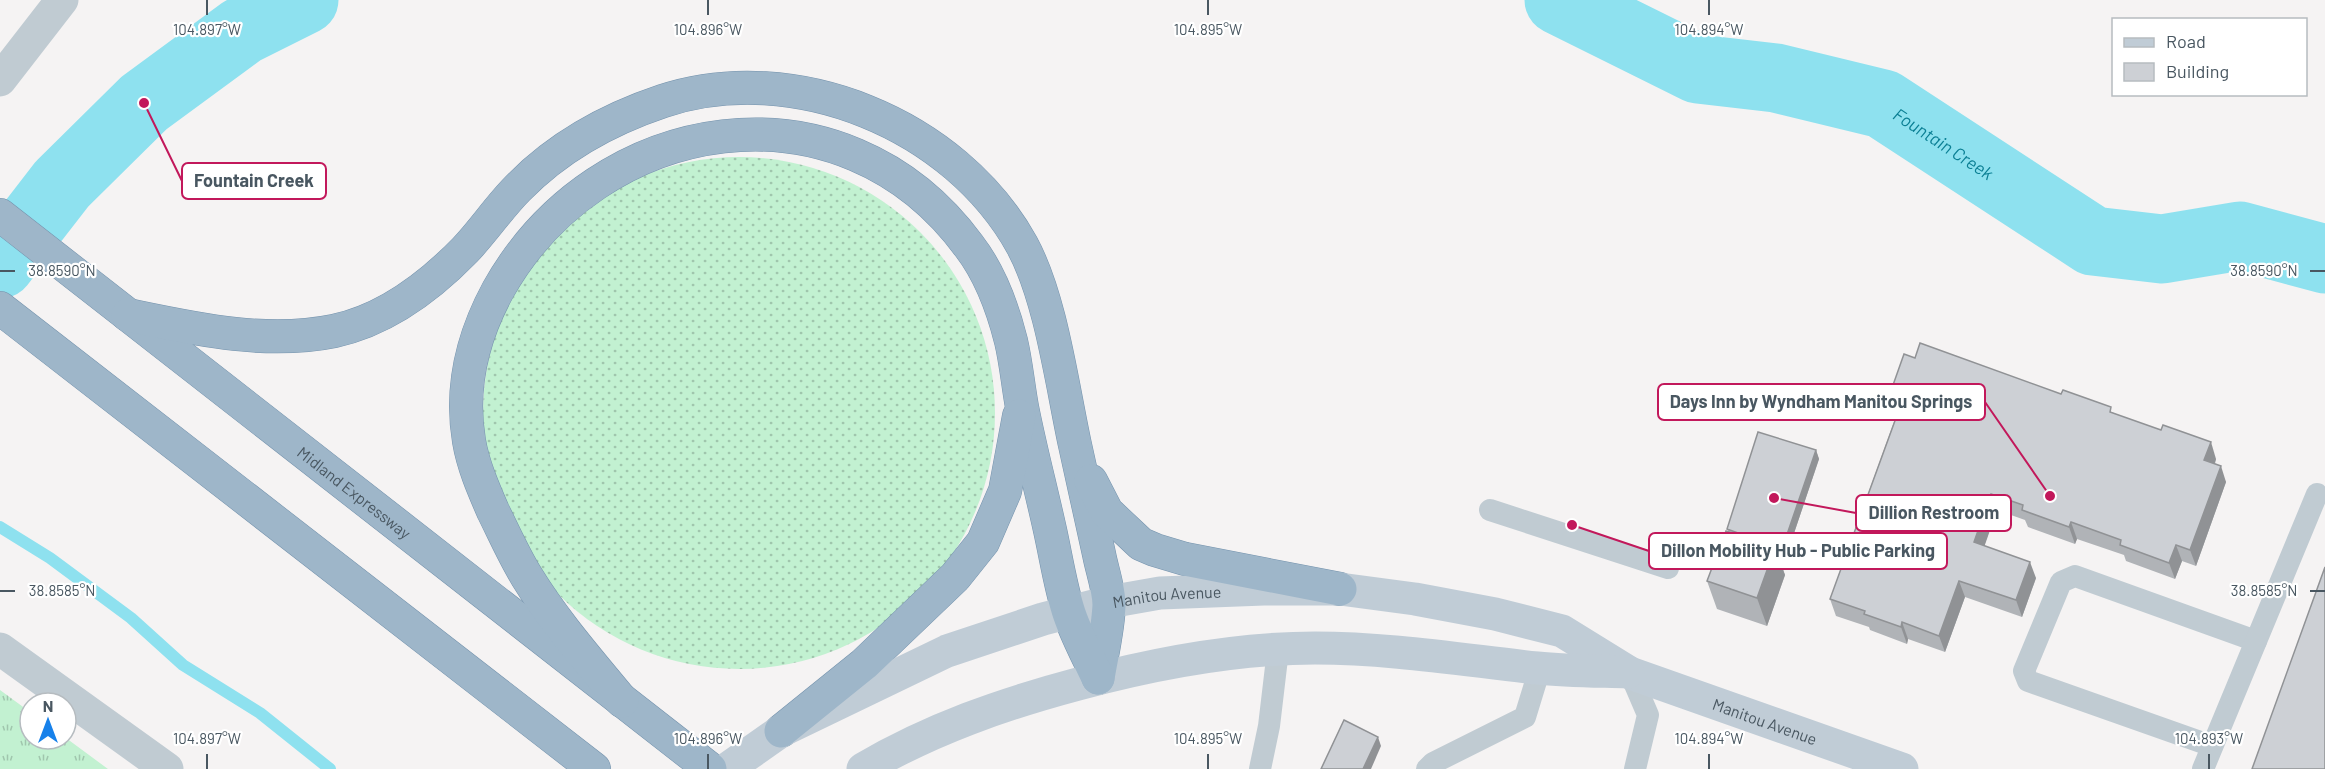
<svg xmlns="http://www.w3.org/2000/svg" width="2325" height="769" font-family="Barlow,sans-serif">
  <defs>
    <pattern id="grass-dots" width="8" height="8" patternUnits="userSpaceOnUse" patternTransform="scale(1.5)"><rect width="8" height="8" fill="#c2f1d1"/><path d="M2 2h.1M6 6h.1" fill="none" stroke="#a0c6ad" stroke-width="1.8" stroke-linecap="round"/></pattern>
    <pattern id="park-tufts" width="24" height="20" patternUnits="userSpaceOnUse" patternTransform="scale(1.5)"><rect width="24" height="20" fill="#c2f1d1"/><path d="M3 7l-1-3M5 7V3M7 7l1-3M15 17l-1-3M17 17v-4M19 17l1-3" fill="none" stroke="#a0c6ad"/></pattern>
  </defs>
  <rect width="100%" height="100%" fill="#f5f3f3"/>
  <!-- grass -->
  <circle fill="url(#grass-dots)" cx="739" cy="413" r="256"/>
  <!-- park -->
  <path fill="url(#park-tufts)" d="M0,690l30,22v27l36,-1 42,31h-108z"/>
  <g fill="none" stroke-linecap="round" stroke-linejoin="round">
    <!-- stream -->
    <path stroke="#8ee1ef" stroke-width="12" d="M0,527l50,31 81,60 52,47 77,48 70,56"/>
    <!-- river -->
    <g stroke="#8ee1ef" stroke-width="69">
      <path id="s1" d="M1559,0l139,69 78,9 107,26 210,137 69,8 78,-13 85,23"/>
      <path d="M0,264l62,-80 82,-81 98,-72 62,-31"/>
    </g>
    <!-- trunk casing -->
    <g stroke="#7593ad" stroke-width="34">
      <g id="trunk">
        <path id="s3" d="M0,215l710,554"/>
        <path d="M0,308l594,461"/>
        <path d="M128,315c67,14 138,30 206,16 52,-11 95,-44 131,-81 19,-20 34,-43 53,-62 40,-41 91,-69 145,-87 131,-43 292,23 359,144 29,53 40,140 53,200 8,36 16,73 24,109 3,16 10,35 10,51 -1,24 -7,49 -11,73"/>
        <path d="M1091,481l16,31 34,32 14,6 30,9 155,30"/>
        <path d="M622,701c-33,-40 -68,-80 -95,-124 -13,-21 -23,-44 -34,-66 -10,-23 -20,-46 -24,-70 -9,-53 4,-105 29,-151 100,-178 344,-217 471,-44 20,26 34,63 42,95 5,21 7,44 11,66 8,41 19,82 28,123 6,27 10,54 18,80 7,23 20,46 30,68"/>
        <path d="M781,731l83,-67 91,-87 28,-35 22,-51 14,-75"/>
      </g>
    </g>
    <!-- service -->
    <g stroke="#c0cbd2" stroke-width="22">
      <path d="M1490,510l178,58"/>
      <path d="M1630,673l18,42 -13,54"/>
      <path d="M2212,746l-184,-65 -4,-10 37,-89 14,-6 181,65"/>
      <path d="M1260,769l9,-43 9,-76"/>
      <path d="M1427,769l6,-6 92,-46 15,-49"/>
      <path d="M2203,769l114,-275"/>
    </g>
    <!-- tertiary -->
    <g stroke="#c0cbd2" stroke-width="33">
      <path d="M0,80l62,-80"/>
      <path d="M0,649l167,120"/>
    </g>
    <!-- secondary -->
    <g stroke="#c0ccd6" stroke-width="33">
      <path id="s2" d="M727,769l54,-38 166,-80 96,-32 66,-17 51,-9 104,-4h76l75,10 80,15 67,17 68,42 272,96"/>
      <path d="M863,769c68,-40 140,-65 215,-85 78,-21 157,-36 237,-36 75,0 148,12 222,20 30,3 61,3 91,4"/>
    </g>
    <!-- trunk -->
    <use href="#trunk" stroke="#9eb6c9" stroke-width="33"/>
  </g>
  <!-- wall -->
  <g fill="#b0b3b7">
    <path d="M1915,358l199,55 102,46 -1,5 11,18 -30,84 -14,-5 -7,18 -49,-18 -2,-6 -47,-16 -2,5 -47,-17 -3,-7 -28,-10 -13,36 52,32 -14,39 -57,-20 -20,55 -37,-13 -1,5 -37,-14 -1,-3 -33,-11 -6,-17 65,-180 -2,-1 -6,-16z"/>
    <path d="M1816,450l3,9 -33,98 -8,-2 7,20 -18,51 -50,-17 -10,-28 21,-50 -1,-2z"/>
  </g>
  <!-- shaded-wall -->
  <g fill="#909295">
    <path d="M2211,442l5,17 -6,18 -6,-17z"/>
    <path d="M1816,450l3,9 -33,98 -4,-8z"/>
    <path d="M2221,466l5,16 -30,84 -6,-16z"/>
    <path d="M1991,494l6,16 -17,49 -6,-17z"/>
    <path d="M2071,522l6,17 -2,5 -6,-17z"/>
    <path d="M2176,545l6,16 -7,18 -6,-16z"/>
    <path d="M1775,548l10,27 -18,51 -10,-28z"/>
    <path d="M2030,562l6,16 -14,39 -6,-17z"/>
    <path d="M1959,581l6,16 -20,55 -6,-16z"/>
    <path d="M1902,622l6,17 -1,5 -6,-17z"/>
    <path d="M1378,737l3,9 -10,23h-8z"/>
  </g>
  <!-- building -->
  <g fill="#cdd0d5" stroke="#909295" stroke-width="1.5">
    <path d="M1920,343l141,51 2,-4 48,17 -1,5 51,18 2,-5 48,17 -7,18 17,6 -31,84 -14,-5 -7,18 -49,-18 1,-5 -50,-18 -2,5 -47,-17 1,-5 -32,-11 -17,48 56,20 -14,38 -57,-19 -20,55 -37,-14 -1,5 -37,-13 1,-3 -35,-12 70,-192 -13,-5 17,-48 11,4z"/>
    <path d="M1758,432l58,18 -34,99 -55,-20z"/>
    <path d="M1726,531l49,17 -18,50 -50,-17z"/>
    <path d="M2325,567v202h-73z"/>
    <path d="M1344,720l34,17 -15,32h-42z"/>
  </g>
  <!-- ticks -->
  <path fill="none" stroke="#495761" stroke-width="2" d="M207,0v15M708,0v15M1208,0v15M1709,0v15M0,271h15M2310,271h15M0,591h15M2310,591h15M207,754v15M708,754v15M1208,754v15M1709,754v15M2209,754v15"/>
  <g text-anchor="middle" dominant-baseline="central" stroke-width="4.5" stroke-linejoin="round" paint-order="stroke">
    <!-- street labels -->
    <g font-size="16" fill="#495761" stroke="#fff">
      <text stroke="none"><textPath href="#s3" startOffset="450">Midland Expressway</textPath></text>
      <text stroke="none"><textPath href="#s2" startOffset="478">Manitou Avenue</textPath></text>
      <text stroke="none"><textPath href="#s2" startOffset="1101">Manitou Avenue</textPath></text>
    </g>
    <!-- water labels -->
    <g font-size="18" font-style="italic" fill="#0b7f94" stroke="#fff">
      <text stroke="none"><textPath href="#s1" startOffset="416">Fountain Creek</textPath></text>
    </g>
  </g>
  <g font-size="15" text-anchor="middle" fill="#495761" stroke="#fff" stroke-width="4.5" stroke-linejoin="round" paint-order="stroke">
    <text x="207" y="35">104.897°W</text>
    <text x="708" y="35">104.896°W</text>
    <text x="1208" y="35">104.895°W</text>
    <text x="1709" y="35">104.894°W</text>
    <text x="62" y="276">38.8590°N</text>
    <text x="2264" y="276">38.8590°N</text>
    <text x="62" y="596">38.8585°N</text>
    <text x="2264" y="596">38.8585°N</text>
    <text x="207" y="744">104.897°W</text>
    <text x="708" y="744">104.896°W</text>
    <text x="1208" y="744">104.895°W</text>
    <text x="1709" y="744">104.894°W</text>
    <text x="2209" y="744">104.893°W</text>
  </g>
  <!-- callouts -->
  <path fill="none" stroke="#c2185b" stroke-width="2" d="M144 103L182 181M2050 496L1985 402M1774 498L1856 513M1572 525L1649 551"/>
  <g fill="#c2185b" stroke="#fff" stroke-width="2">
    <circle cx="144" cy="103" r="6"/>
    <circle cx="2050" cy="496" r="6"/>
    <circle cx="1774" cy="498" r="6"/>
    <circle cx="1572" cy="525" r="6"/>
  </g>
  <g fill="#fff" stroke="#c2185b" stroke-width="2">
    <rect x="182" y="163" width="144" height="36" rx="6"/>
    <rect x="1658" y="384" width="327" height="36" rx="6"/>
    <rect x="1856" y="495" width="155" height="36" rx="6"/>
    <rect x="1649" y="533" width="298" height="36" rx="6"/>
  </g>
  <g font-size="18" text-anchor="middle" font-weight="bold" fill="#495761">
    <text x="254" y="187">Fountain Creek</text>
    <text x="1821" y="408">Days Inn by Wyndham Manitou Springs</text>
    <text x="1934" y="519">Dillion Restroom</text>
    <text x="1798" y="557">Dillon Mobility Hub - Public Parking</text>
  </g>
  <!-- legend -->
  <rect x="2112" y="18" width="195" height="78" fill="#ffffff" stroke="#b6bcc0" stroke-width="1.5"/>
  <rect x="2124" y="38" width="30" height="9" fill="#c0ccd6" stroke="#b6bcc0" stroke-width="1.5"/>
  <text x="2166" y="48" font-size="18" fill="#495761">Road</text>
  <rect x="2124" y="63" width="30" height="18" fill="#cdd0d5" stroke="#b6bcc0" stroke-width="1.5"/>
  <text x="2166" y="78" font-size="18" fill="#495761">Building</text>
  <!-- north arrow -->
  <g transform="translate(48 721)"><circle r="28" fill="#ffffff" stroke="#b6bcc0" stroke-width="1.5"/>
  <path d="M0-4.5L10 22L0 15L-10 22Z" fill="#1781ea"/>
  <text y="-9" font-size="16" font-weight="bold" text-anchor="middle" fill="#495761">N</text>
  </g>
</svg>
